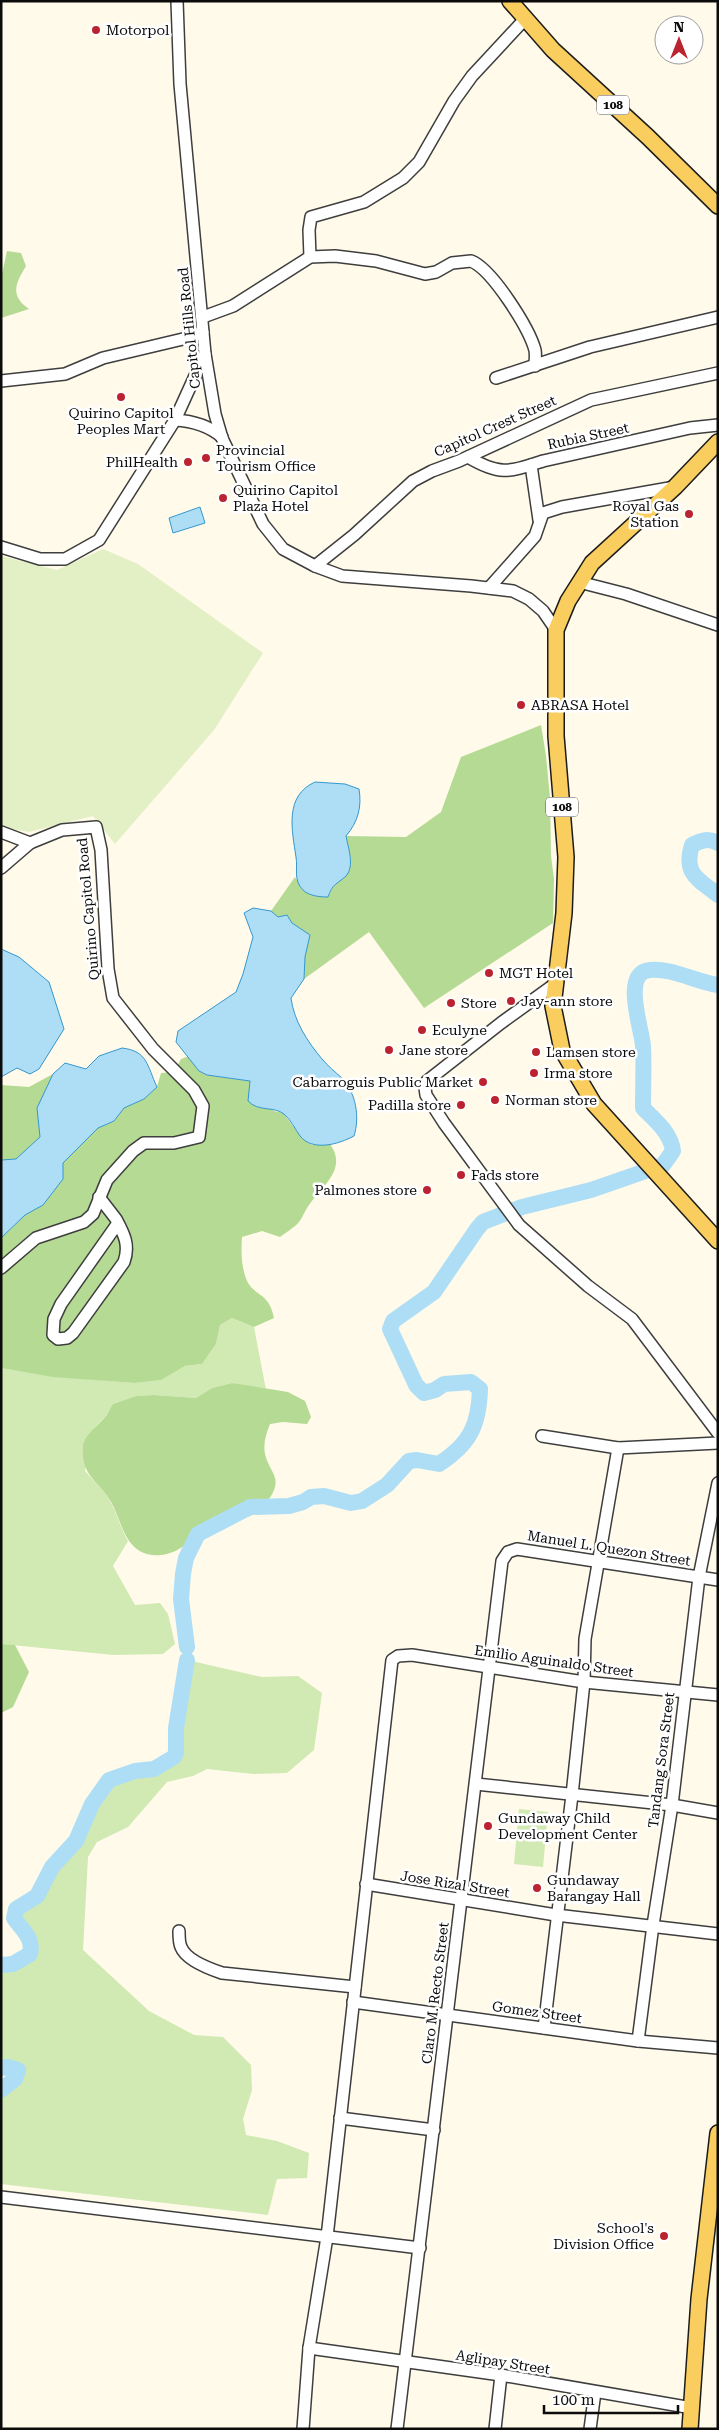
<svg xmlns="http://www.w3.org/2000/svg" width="719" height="2430" font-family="'Roboto Serif',serif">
  <rect width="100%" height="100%" fill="#fffae9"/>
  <!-- green -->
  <g fill="#d1e9b3">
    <path d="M232,1318l22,9 12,63 -34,-7 -20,5 -16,10 -42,-3 -18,1 -23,8 -8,13 -11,11 -9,43c9,10 21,21 27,34 6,12 9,24 16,36l-15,25 22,39 25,-2 8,11 7,30 -12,10 -49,1 -113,-11v-276l49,8 85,7 25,-3 25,-14 17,-2 14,-20 4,-19z"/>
    <path d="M187,1660l75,17 36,-1 24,17 -8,57 -27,23 -34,1 -46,-5 -14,7 -26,6 -39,45 -31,15 -9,15 -5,93 66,61 45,24 29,2 28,28 1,25 -9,29 3,16 31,6 32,12 -2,25 -30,1 -9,36 -267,-31v-94l14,-11 3,-9 -10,-3 -7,1v-103c17,-1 42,-10 26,-32 -4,-5 -9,-9 -13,-15l2,-9 21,-13 15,-29 24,-28 16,-35 17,-24 28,-9 17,-2 20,-12z"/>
    <path d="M519,1809l29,3 -5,55 -29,-3z"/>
  </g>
  <!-- forest -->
  <g fill="#b5da93">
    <path d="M7,251l14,2 5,13c-11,18 -16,30 3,43l-28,9v-39z"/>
    <path d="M541,725l5,31 4,42 1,58 3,23 -1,44 -129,85 -55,-76 -65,47 1,-22 5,-22 -18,-12 -5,-8 -9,2 -7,-6 24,-34 8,13 25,7 8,-16 9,-4 1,-41 60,1 35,-25 20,-55z"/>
    <path d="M189,1056l10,15 8,4 43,6 -1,12 25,18 9,2 19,25 10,7 18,-1c18,25 -8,42 -21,61 -4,5 -6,12 -10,17 -5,6 -13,10 -19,15l-18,-6 -20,6c-1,14 -1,30 5,44 8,16 22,11 27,37l-20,9 -22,-9 -12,7 -4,19 -14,20 -17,2 -24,14 -26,3 -82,-6 -52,-9v-130l24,-23 18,-10 20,-26v-16l35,-35 16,-7 10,-13 20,-9 13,-12 4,-14 13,-1 7,-13z"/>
    <path d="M53,1074c-10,20 -16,40 -13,63l-24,22 -15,1v-75l28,2z"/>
    <path d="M232,1383l56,9 17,9 6,16 -4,7 -24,-2 -13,2c-4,10 -7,19 -5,30 5,21 20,23 2,48 -15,22 -28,12 -47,20 -20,8 -36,31 -59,33 -36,3 -38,-32 -50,-53 -13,-22 -30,-26 -28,-55 1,-12 15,-21 22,-30 3,-3 5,-9 8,-13l23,-8 18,-1 42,3 16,-10z"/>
    <path d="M1,1644l14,1 14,27 -16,35 -12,6z"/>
  </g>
  <!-- pitch -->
  <path fill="#e3f0c5" d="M103,549l35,15 125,89 -49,77 -99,114 -22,-28 -64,16 -28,-5v-271l56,14z"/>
  <!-- water -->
  <g fill="#aedef6" stroke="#3497ce">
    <path d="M200,507l5,16 -32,10 -4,-15z"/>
    <path d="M315,782l30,2 14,5c3,18 -1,33 -13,47 2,11 9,30 0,40 -10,9 -13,7 -18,21 -8,0 -19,-1 -25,-7 -10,-10 -5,-21 -7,-33 -4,-27 -12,-61 19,-75z"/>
    <path d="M253,908l18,3 7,6 9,-2 5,8 18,12 -5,22 -1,22 -13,19c3,23 16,43 31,61 6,7 13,13 20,19 14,15 18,39 12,58 -15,8 -41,16 -54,0 -5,-7 -9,-16 -16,-22 -10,-8 -26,-2 -36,-13l2,-20 -43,-6 -8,-4 -23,-29 2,-11 58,-39 7,-18 10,-37 -9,-24z"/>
    <path d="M1,949l18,8 30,25 15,47 -25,40 -9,5 -13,-6 -16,9z"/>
    <path d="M122,1048c26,3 25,18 35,39l-13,12 -20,9 -10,13 -16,7 -35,35v16l-20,26 -18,10 -24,23v-78l15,-1 24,-22 -3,-29 16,-34 12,-11 21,6 13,-13z"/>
  </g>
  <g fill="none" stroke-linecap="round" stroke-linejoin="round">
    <!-- river -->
    <g stroke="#aedef6" stroke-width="16">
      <path d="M718,843c-10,-5 -16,-3 -26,2 -9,29 6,34 26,50"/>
      <path d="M187,1647l-6,-48 2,-25 3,-16 12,-24 52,-27 39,-1 14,-4 8,-5 13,-1 27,7 11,-2 25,-16 22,-24 8,-1 22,4c31,-20 40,-39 41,-75l-9,-7 -27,2 -9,6 -11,3 -8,-8 -26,-56 3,-8 41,-29 43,-63 6,-7 39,-15 69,-17 72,-25 10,-14c-2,-18 -18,-31 -30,-43 0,-21 1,-42 0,-62 -1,-17 -22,-74 7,-76 23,-2 46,12 68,15"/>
      <path d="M1,1965l12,-1 17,-10c4,-16 -8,-24 -16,-36l2,-9 21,-13 15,-29 24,-26 16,-37 17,-24 26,-9 19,-2 20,-12 2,-4v-25l11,-68"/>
      <path d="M1,2068l7,-1 10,3 -3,9 -14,11"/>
    </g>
    <!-- minor casing -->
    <g stroke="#3e3e3e" stroke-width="14">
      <g id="minor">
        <path d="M177,1l3,83 25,270 10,60 7,24 41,86 20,25 32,17 27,10 129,10 42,5 16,8 14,12 13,19"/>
        <path d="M310,257l-1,-27 2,-13 53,-15 39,-24 16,-16 35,-61 18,-25 53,-57"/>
        <path d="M203,317l30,-11 77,-49 25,-1 41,5 49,13 11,-2 16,-9 19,-2c21,8 58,67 64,89 1,5 0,11 0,16"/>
        <path d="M496,378l94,-31 128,-30"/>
        <path d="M1,381l64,-7 38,-16 80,-19 20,-7"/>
        <path d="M175,420c18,1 33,5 47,17"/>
        <path d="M468,457c32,19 41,15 75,4l147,-33 28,-3"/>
        <path d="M531,465l8,55"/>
        <path d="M1,547l39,12h25l34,-19 76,-120 30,-66"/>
        <path d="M315,566l39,-31 59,-54 19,-10 27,-10 132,-61 127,-27"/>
        <path d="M579,582l47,12 92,31"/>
        <path d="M489,588l46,-52 8,-23 19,-6 113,-20"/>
        <path d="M1,832l29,11 32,-13 34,-3 5,23 7,119 5,29 40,51 41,41 9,16 -4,31 -25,6h-30l-11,8 -26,29 -14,34 -9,8 -48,16 -35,30"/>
        <path d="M1,868l29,-25"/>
        <path d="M555,984l-54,39 -74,58 -2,7 1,7 18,28 75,102 69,61 44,33 86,114"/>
        <path d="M99,1197l17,22c8,15 14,26 8,43l-51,71 -6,5 -9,1 -5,-4 1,-16 7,-15 57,-81"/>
        <path d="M542,1436l76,12 100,-5"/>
        <path d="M476,1784l196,21 46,8"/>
        <path d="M366,1884l190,31 162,19"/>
        <path d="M179,1931c0,5 0,12 2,16 5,13 29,22 41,26l133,14"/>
        <path d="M353,2002l285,39 80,7"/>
        <path d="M544,2028l28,-233 12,-113 1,-43 33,-191"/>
        <path d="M638,2041l15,-116 19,-120 27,-228 19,-94"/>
        <path d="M340,2118l94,12"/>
        <path d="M1,2197l419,51"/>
        <path d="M309,2348l192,27 191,33"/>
        <path d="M303,2429l6,-81 18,-111 65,-577 6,-4 14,-1 172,27 134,13"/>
        <path d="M397,2429l105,-868 6,-9 9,-3 201,31"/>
        <path d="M495,2429l6,-54"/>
        <path d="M590,2429l5,-37"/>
      </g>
    </g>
    <!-- major casing -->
    <g stroke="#1c1c1c" stroke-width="18">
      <g id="major">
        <path d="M510,1l43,49 95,87 70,69"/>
        <path d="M718,442l-43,45 -83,76 -24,38 -12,29v106l10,121 -2,56 -11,93 9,44 32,54 124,137"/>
        <path d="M690,2429l9,-130 19,-166"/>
      </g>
    </g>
    <!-- minor -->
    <use href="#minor" stroke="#fff" stroke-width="11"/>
    <!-- major -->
    <use href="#major" stroke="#face5e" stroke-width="15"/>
  </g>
  <!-- markers -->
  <g fill="#bc2330" stroke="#fff" stroke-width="2">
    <circle cx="96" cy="30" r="5"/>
    <circle cx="121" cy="397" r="5"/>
    <circle cx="206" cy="458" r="5"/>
    <circle cx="188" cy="462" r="5"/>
    <circle cx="223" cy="498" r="5"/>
    <circle cx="689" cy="514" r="5"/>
    <circle cx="521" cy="705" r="5"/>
    <circle cx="489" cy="973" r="5"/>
    <circle cx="511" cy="1001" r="5"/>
    <circle cx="451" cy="1003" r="5"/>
    <circle cx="422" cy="1030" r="5"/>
    <circle cx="389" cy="1050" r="5"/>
    <circle cx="536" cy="1052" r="5"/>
    <circle cx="534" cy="1073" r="5"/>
    <circle cx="483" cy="1082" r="5"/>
    <circle cx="495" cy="1100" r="5"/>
    <circle cx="461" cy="1105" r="5"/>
    <circle cx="461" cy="1175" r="5"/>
    <circle cx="427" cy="1190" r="5"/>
    <circle cx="488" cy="1826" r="5"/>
    <circle cx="537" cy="1888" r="5"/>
    <circle cx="664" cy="2236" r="5"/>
  </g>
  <g text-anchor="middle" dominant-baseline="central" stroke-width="5" stroke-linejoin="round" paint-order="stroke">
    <!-- shield labels -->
    <g fill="#fff" stroke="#545454" stroke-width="1">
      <rect x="597" y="95.5" width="32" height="19" rx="4"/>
      <rect x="546" y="797.5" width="32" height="19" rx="4"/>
    </g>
    <g font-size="12" font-weight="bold" fill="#0b0b0b">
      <text x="613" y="105">108</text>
      <text x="562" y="807">108</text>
    </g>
    <!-- poi labels -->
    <g font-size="14" fill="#0b0b0b" stroke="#fff" text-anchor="start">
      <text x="106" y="30">Motorpol</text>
      <text x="121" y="413" text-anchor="middle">Quirino Capitol<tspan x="121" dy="16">Peoples Mart</tspan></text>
      <text x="216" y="450">Provincial<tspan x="216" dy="16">Tourism Office</tspan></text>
      <text x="178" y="462" text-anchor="end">PhilHealth</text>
      <text x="233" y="490">Quirino Capitol<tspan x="233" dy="16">Plaza Hotel</tspan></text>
      <text x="679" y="506" text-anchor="end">Royal Gas<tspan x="679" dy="16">Station</tspan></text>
      <text x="531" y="705">ABRASA Hotel</text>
      <text x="499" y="973">MGT Hotel</text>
      <text x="521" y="1001">Jay-ann store</text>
      <text x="461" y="1003">Store</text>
      <text x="432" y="1030">Eculyne</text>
      <text x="399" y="1050">Jane store</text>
      <text x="546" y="1052">Lamsen store</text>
      <text x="544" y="1073">Irma store</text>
      <text x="473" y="1082" text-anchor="end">Cabarroguis Public Market</text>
      <text x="505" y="1100">Norman store</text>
      <text x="451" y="1105" text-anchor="end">Padilla store</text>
      <text x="471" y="1175">Fads store</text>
      <text x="417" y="1190" text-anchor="end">Palmones store</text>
      <text x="498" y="1818">Gundaway Child<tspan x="498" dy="16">Development Center</tspan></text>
      <text x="547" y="1880">Gundaway<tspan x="547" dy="16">Barangay Hall</tspan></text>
      <text x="654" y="2228" text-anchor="end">School's<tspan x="654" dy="16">Division Office</tspan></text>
    </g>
    <!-- street labels -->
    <g font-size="14" fill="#0b0b0b" stroke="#fff">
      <text transform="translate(189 328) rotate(-96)">Capitol Hills Road</text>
      <text transform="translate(495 426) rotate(-24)">Capitol Crest Street</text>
      <text transform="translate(588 436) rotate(-12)">Rubia Street</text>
      <text transform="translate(88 909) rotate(-95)">Quirino Capitol Road</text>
      <text transform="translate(609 1548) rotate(9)">Manuel L. Quezon Street</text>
      <text transform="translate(554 1661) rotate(8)">Emilio Aguinaldo Street</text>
      <text transform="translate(661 1760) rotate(-83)">Tandang Sora Street</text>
      <text transform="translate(455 1884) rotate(9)">Jose Rizal Street</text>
      <text transform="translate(435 1993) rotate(-83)">Claro M. Recto Street</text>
      <text transform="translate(537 2012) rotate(8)">Gomez Street</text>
      <text transform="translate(503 2362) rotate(9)">Aglipay Street</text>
    </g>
  </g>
  <!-- border -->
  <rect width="719" height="2430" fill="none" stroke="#0b0b0b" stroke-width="5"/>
  <!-- north arrow -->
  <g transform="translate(679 40)"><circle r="24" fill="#ffffff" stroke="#9d9d9d"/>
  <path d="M0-4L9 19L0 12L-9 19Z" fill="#bc2330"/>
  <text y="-8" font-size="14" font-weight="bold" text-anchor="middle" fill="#0b0b0b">N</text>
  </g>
  <!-- scale -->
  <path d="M544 2405v8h134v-8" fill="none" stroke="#0b0b0b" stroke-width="2.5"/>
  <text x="552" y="2405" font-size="15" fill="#0b0b0b" stroke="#ffffff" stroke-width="4" paint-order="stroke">100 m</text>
</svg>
